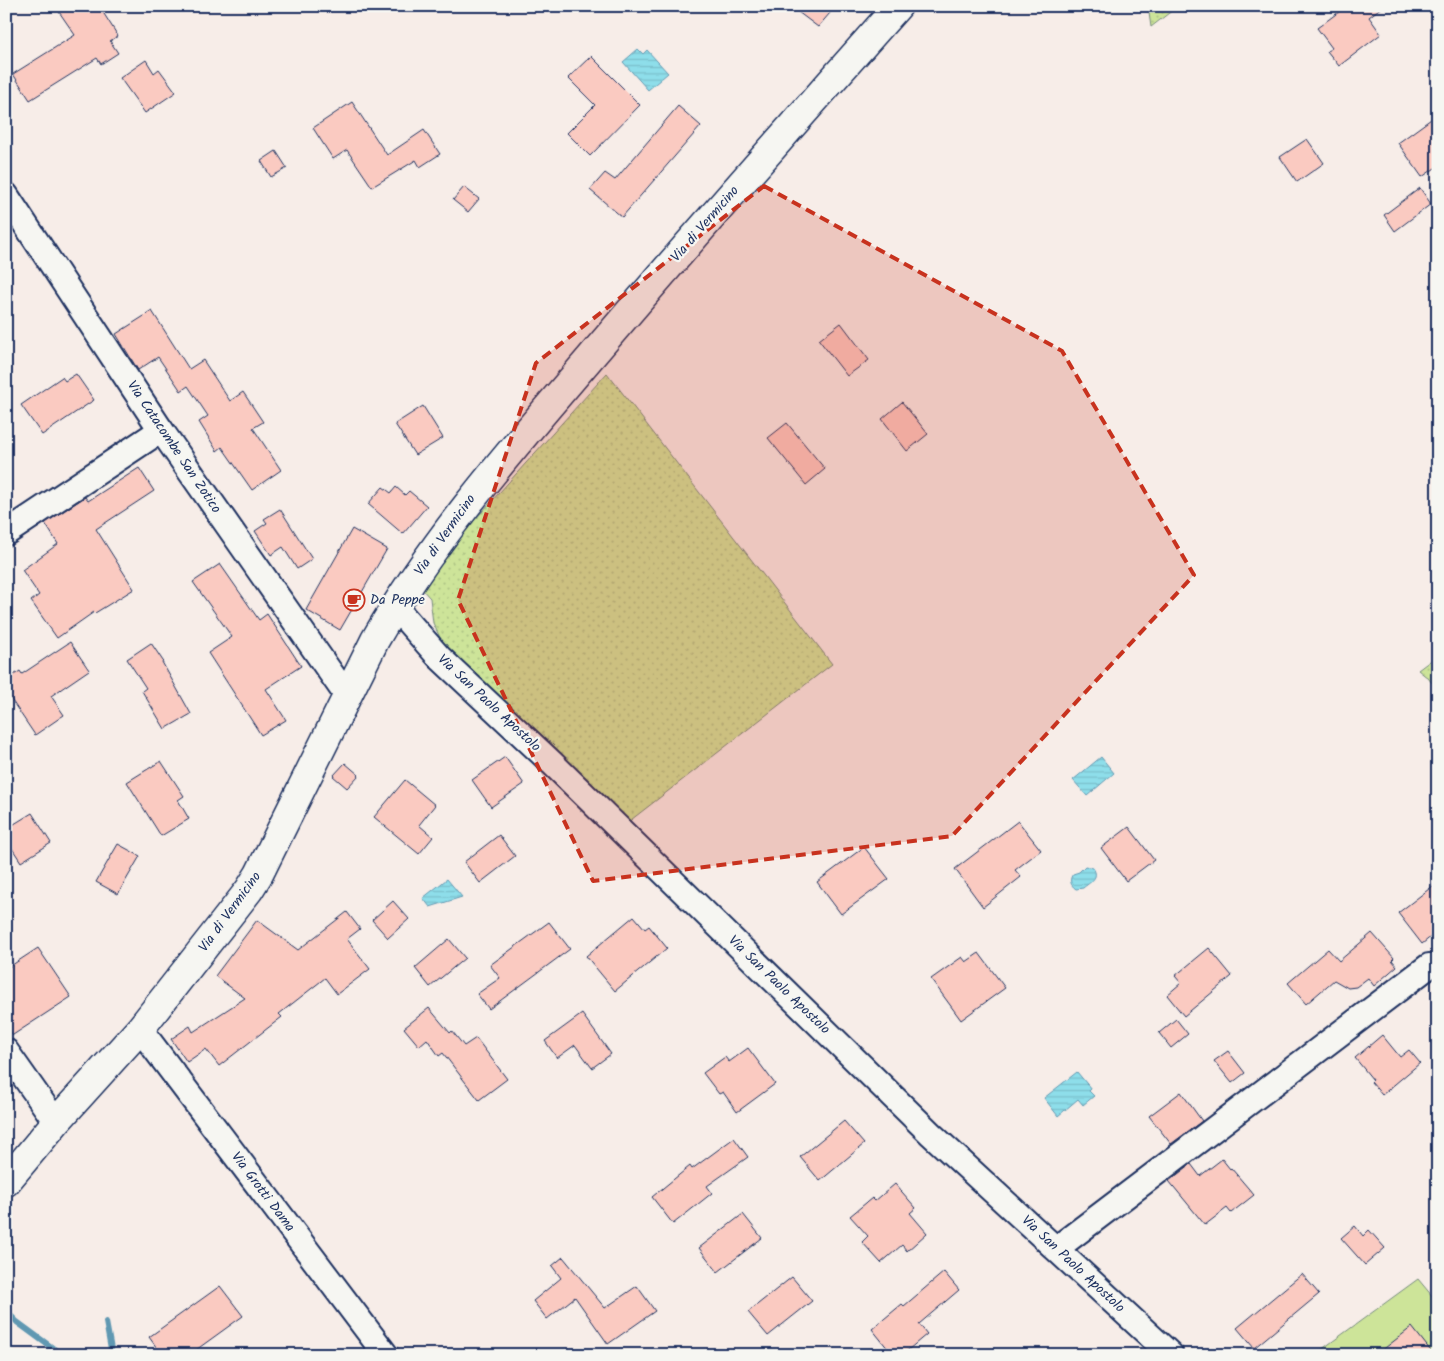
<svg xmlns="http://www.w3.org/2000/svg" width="1444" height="1361" font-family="Kalam,sans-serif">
  <defs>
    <pattern id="grass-dots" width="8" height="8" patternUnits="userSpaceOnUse" patternTransform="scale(1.25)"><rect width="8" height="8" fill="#cde499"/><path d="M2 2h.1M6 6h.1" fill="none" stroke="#afc486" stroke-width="1.8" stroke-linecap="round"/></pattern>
    <pattern id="water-rules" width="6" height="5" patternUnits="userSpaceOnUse" patternTransform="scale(1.25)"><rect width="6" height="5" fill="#8edeea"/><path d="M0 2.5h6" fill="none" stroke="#7abfcb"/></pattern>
  </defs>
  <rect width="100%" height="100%" fill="#f7ede8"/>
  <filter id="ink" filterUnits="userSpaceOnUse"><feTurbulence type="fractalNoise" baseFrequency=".02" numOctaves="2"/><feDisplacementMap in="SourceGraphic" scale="10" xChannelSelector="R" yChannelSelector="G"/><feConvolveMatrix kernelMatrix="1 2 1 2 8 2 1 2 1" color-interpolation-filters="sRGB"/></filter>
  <g filter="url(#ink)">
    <!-- grass -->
    <g fill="url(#grass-dots)" stroke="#748a7c">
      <path d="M1148,6h30l-27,21z"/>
      <path d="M607,373l225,291 -205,159 -97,-97 -81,-70 -16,-33 -3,-25 -10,-11 52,-64z"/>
      <path d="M1438,655v35l-10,-12 -10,-8z"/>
    </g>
    <!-- green -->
    <path fill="#cde499" stroke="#748a7c" d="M1418,1279l20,24v52h-124z"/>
    <!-- water -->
    <g fill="url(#water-rules)" stroke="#6098b2">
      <path d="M638,49l5,5 4,-4 21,23 -20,17 -25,-28z"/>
      <path d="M1101,757l13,16 -27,23 -14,-16z"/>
      <path d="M1085,866l8,2c7,10 -3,14 -10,20l-7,1c-6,-4 -7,-10 -3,-15l6,-2z"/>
      <path d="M447,879l15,18 -32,10 -7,-9z"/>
      <path d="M1077,1072l14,17 -2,2 5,5 -11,9 -5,-6 -20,17 -14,-18z"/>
    </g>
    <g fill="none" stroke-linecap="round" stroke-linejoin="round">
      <!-- stream -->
      <g stroke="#6098b2" stroke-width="6">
        <path d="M6,1311l11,11 45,33"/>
        <path d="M106,1322l6,33"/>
      </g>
    </g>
    <!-- building -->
    <g fill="#facac1" stroke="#1b2f5e">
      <path d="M55,6h44l19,30 -8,5 8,12 -17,11 -4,-6 -67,42 -17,-26 62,-39z"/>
      <path d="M790,6h46l-18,21z"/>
      <path d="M1347,6h36l-14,11 12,17 -42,32 -12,-15 5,-3 -15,-20z"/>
      <path d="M591,56l49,49 -50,51 -23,-23 28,-28 -27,-27z"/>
      <path d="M146,60l8,13 5,-4 17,23 -31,21 -25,-35z"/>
      <path d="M352,102l35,53 37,-25 16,24 -20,13 -4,-7 -44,27 -25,-37 -14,9 -20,-31z"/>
      <path d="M678,106l23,20 -79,91 -32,-27 15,-17 10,7z"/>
      <path d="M1438,114v52l-16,11 -24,-34z"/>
      <path d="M1307,139l17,24 -27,19 -17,-25z"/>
      <path d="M276,151l11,17 -16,9 -10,-16z"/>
      <path d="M464,187l15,12 -11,13 -15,-12z"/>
      <path d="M1420,188l11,16 -36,27 -11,-16z"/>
      <path d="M152,311l37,58 14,-9 27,41 13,-9 20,30 -10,6 28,42 -29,20 -30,-43 -5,4 -18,-29 9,-6 -20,-30 -7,5 -23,-34 -20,13 -22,-36z"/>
      <path d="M841,323l28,37 -22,16 -28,-36z"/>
      <path d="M76,374l18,26 -52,35 -21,-30 41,-28 3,4z"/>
      <path d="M902,402l26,32 -21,17 -25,-32z"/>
      <path d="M423,406l20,32 -28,17 -20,-31z"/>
      <path d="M787,423l38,46 -19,16 -38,-47z"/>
      <path d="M139,468l15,23 -58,38 38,60 -39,24 -1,-1 -37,26 -26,-37 8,-6 -17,-25 36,-26 -13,-21 40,-26 3,4z"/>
      <path d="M383,487l8,6 5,-6 9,8 4,-4 18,15 -24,28 -35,-30z"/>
      <path d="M280,509l32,50 -15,10 -14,-22 -12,8 -16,-24 12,-8 -3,-4z"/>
      <path d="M352,529l35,20 -47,81 -34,-20z"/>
      <path d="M220,564l39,56 8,-6 34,52 -35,23 20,31 -25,15 -53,-82 24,-16 -39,-55z"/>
      <path d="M70,642l19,28 -38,26 13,19 -29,20 -29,-43v-12l14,-9 2,3z"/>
      <path d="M151,643l12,18 -1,1 29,52 -26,15 -23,-38 4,-3 -19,-29z"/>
      <path d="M505,757l19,27 -33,23 -19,-27z"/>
      <path d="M161,761l23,35 -6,4 11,19 -28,17 -34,-54z"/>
      <path d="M345,763l14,12 -12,13 -14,-12z"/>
      <path d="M405,780l30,25 -16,20 14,12 -14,17 -45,-37z"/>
      <path d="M32,813l19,30 -30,19 -15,-23v-10z"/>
      <path d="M1018,821l23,29 -26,20 6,7 -38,30 -28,-38z"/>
      <path d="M1129,827l25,33 -28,21 -25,-33z"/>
      <path d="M499,835l16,21 -35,27 -16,-21z"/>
      <path d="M118,844l22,12 -22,38 -22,-12z"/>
      <path d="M864,847l25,32 -48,35 -24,-32z"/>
      <path d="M1438,882v49l-16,13 -24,-31z"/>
      <path d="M393,901l16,18 -21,19 -16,-18z"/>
      <path d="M347,912l13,17 -13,10 23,30 -33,25 -12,-16 -46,36 3,3 -63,49 -13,-17 -19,13 -16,-23 19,-13 3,6 52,-34 -30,-22 42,-56 41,30z"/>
      <path d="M634,916l11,13 4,-3 18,22 -52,43 -29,-35z"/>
      <path d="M549,922l21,27 -81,60 -12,-15 23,-16 -10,-13z"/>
      <path d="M1372,933l22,25 -2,2 5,6 -23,20 -6,-8 -12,9 -8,1 -14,-8 -28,24 -18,-21 40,-34 11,12z"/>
      <path d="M449,939l16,19 -35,29 -15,-19z"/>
      <path d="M38,948l33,49 -58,38 -7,-9v-57z"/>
      <path d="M1209,948l23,28 -48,40 -17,-21 14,-12 -6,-7z"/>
      <path d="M979,953l26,35 -44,32 -30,-41 31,-22 4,5z"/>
      <path d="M429,1008l21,25 2,-2 12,15 12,-8 31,41 -28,21 -36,-47 -4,3 -12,-17 -8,7 -15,-18z"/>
      <path d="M582,1014l29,40 -19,14 -17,-23 -18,13 -12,-17z"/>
      <path d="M1176,1019l12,15 -17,14 -12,-15z"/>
      <path d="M1382,1035l18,22 9,-7 11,13 -38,32 -11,-13 2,-2 -18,-22z"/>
      <path d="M748,1048l27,36 -38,28 -14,-20 -4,2 -16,-21 22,-16 4,5z"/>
      <path d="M1228,1051l17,22 -13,10 -18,-22z"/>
      <path d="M1181,1092l21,29 -31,23 -22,-28z"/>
      <path d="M844,1121l20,23 -44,37 -20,-24z"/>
      <path d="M734,1138l14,19 -41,29 5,7 -39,31 -21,-27 38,-31 2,3z"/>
      <path d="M1222,1159l8,10 1,-1 23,27 -23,18 -4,-5 -22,17 -36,-44 22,-17 9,12z"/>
      <path d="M895,1184l21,24 -6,5 17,20 -20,18 -5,-6 -21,18 -19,-21 6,-6 -18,-20 22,-18 3,3z"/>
      <path d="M743,1214l19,24 -44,34 -19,-24z"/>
      <path d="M1355,1226l8,10 6,-6 16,18 -20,17 -24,-27z"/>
      <path d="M563,1257l42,51 32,-22 18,25 -47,33 -33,-47 -28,22 -14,-18 28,-23 -9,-12z"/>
      <path d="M944,1272l15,18 -40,34 8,10 -25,21h-9l-21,-26 30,-25 2,2z"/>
      <path d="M1302,1274l17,20 -65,54 -17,-20z"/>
      <path d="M792,1277l20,24 -44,35 -20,-24z"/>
      <path d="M220,1286l23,30 -54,39h-27l-13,-18z"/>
      <path d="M1412,1327l22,28h-58z"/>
    </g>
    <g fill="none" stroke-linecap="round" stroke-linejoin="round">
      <!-- minor casing -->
      <g stroke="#1b2f5e" stroke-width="28">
        <g id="minor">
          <path d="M6,195l155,235 186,266"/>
          <path d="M6,533l155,-103"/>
          <path d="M395,607l44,50 113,106 379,371 240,221"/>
          <path d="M140,1029l246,326"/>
          <path d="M6,1051l50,71"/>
          <path d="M1057,1248l372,-282"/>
        </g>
      </g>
      <!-- secondary casing -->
      <g stroke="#1b2f5e" stroke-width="31">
        <path id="secondary" d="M6,1182l50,-60 84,-93 109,-139 10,-16 116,-234c59,-103 138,-192 215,-282 101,-119 204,-235 308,-352"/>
      </g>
      <!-- minor -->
      <use href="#minor" stroke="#f6f6f2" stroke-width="24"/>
      <!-- secondary -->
      <use href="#secondary" stroke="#f6f6f2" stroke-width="28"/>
    </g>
  </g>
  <!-- marked area -->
  <path fill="#c8321e" fill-opacity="0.2" stroke="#c8321e" stroke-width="4" stroke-dasharray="10 6" stroke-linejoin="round" d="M764,186l298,165 132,224 -242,261 -359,45 -135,-281 78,-237z"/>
  <!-- icons -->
  <defs>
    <g id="cafe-ring" transform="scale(1.125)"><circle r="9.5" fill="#f6f6f2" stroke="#c8321e" stroke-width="1.5"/><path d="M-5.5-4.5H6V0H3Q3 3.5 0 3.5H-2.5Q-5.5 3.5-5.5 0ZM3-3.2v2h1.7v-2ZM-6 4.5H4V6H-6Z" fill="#c8321e"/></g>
  </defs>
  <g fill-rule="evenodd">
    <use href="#cafe-ring" x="354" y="600"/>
  </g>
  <g text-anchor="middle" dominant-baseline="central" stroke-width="4.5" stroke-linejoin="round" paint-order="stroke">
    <!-- street labels -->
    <g font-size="14" fill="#1b2f5e" stroke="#f6f6f2">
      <text transform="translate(705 224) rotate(-49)">Via di Vermicino</text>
      <text transform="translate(174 447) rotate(56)">Via Catacombe San Zotico</text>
      <text transform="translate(445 535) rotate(-55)">Via di Vermicino</text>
      <text transform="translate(489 703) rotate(43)">Via San Paolo Apostolo</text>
      <text transform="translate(230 912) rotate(-54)">Via di Vermicino</text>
      <text transform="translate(779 985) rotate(44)">Via San Paolo Apostolo</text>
      <text transform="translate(263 1192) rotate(53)">Via Grotti Dama</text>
      <text transform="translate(1073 1264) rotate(43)">Via San Paolo Apostolo</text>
    </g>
    <!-- poi labels -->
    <g font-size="14" fill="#1b2f5e" stroke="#f6f6f2" text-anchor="start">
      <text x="370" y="600">Da Peppe</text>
    </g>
  </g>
  <!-- margin -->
  <rect width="1444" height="1361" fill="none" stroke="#f6f6f2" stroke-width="25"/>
  <rect x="12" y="12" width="1419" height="1336" fill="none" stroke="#1b2f5e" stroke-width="2" filter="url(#ink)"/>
</svg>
